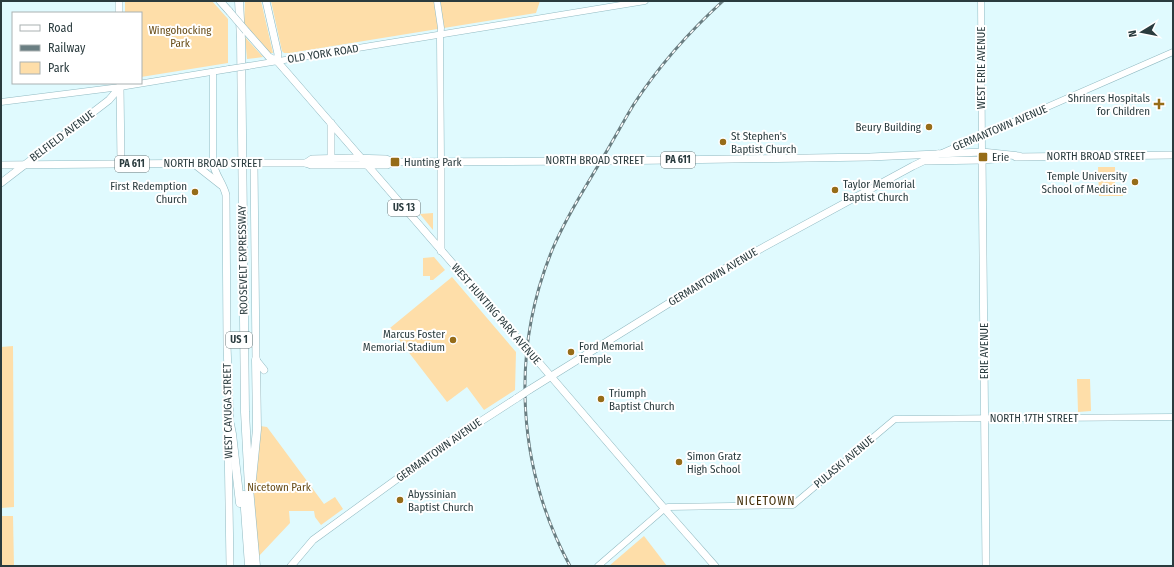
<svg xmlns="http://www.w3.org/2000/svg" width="1174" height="567" font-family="'Fira Sans Condensed',sans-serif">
  <rect width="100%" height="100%" fill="#e0fafe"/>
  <!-- green -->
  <g fill="#fedea9">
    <path d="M125,1h87l16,18v44l-87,14v-64h-16z"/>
    <path d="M245,1h16l12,52h-4l-25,-29z"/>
    <path d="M271,1h269l-4,12 -246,40h-6l-2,-2z"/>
    <path d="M245,37l18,20 -16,2z"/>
    <path d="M1098,167h17v19h8v10h-24z"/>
    <path d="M433,213v17l-13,-16z"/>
    <path d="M434,257l11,13 -12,10h-3v-4h-7v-18z"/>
    <path d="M452,277l64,75 -1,38 -31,20 -17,-23 -20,15 -57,-74z"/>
    <path d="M13,346l1,161 -13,1v-161z"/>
    <path d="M1077,379h13l1,32 -13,1z"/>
    <path d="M260,426l7,1 57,77 11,-7 8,12 -22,16 -6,-8 -1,-6h-25l1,12 -32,34 -4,-62z"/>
    <path d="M1,516h12l1,50h-13z"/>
    <path d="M644,536l23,30h-58z"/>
  </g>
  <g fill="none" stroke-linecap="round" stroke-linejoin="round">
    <!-- secondary casing -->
    <g stroke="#91bac2" stroke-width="7">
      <g id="secondary">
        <path d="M437,1l4,27 -1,11 1,122"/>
        <path d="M981,1l1,151"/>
        <path d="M248,66l397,-65"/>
        <path d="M213,72v91"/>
        <path d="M1,102l119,-15 109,-18"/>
        <path d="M942,153l231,-101"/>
        <path d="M598,566l66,-57 4,-2 125,-2 102,-86 278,-2"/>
      </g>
    </g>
    <!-- primary casing -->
    <g stroke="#91bac2" stroke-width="8">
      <g id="primary">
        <path d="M119,1v12"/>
        <path d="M220,1l9,10"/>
        <path d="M266,1l12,53 -1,7"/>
        <path d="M246,31l23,26 8,4 242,279"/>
        <path d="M120,86l1,78"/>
        <path d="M331,123v36"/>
        <path d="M982,152l4,414"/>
        <path d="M1016,157l157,-2"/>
        <path d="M441,161v90"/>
        <path d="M606,161l264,-4 112,-5 37,4"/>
        <path d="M926,161l57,-1 23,-2"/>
        <path d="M193,163l28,22"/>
        <path d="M213,163c2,12 10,20 13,32l1,150 3,79 -2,15 2,127"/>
        <path d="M250,163h56l5,2h76l7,-3"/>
        <path d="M254,163l2,197 8,10"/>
        <path d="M306,163l6,-4 39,-1 35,1 8,3 199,-1"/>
        <path d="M1,165l227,-2"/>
        <path d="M1,183l108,-83 11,-13"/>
        <path d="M530,352l140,163 45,51"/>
        <path d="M529,390l200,-124 184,-100 25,-12"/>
        <path d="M291,566l22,-26 128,-93 76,-49"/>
      </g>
    </g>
    <!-- highway casing -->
    <g stroke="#91bac2" stroke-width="9">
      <g id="highway">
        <path d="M239,1l2,38 4,373 4,76 7,78"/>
        <path d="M230,424l2,10 8,69"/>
        <path d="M252,479l5,-50 -1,-69"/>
        <path d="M244,495l5,71"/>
      </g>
    </g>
    <!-- secondary -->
    <use href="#secondary" stroke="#fff" stroke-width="6"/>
    <!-- primary -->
    <use href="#primary" stroke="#fff" stroke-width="7"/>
    <!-- highway -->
    <use href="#highway" stroke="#fff" stroke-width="8"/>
    <!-- rail casing -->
    <g stroke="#6a7e82" stroke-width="3">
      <path id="rail" d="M570,566c-53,-98 -60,-215 -17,-318 13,-31 32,-60 49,-89 11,-18 21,-37 32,-55 25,-38 56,-73 89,-103"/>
    </g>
    <!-- rail -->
    <use href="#rail" stroke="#fff" stroke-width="1.5" stroke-dasharray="4.5" stroke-linecap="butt"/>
    <!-- secondary-bridge casing -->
    <g stroke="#91bac2" stroke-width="7" stroke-linecap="butt">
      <path id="secondary-bridge" d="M229,69l19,-3"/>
    </g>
    <!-- primary-bridge casing -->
    <g stroke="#91bac2" stroke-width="8" stroke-linecap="butt">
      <g id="primary-bridge">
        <path d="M229,11l17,20"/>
        <path d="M593,161h13"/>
        <path d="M228,163h22"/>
        <path d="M519,340l11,12"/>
        <path d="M517,398l12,-8"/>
      </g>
    </g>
    <!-- secondary-bridge -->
    <use href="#secondary-bridge" stroke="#fff" stroke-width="6"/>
    <!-- primary-bridge -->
    <use href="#primary-bridge" stroke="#fff" stroke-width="7"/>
  </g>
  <!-- markers -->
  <g fill="#966c18" stroke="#fff" stroke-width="1.5">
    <path d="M1157 98h4v4h4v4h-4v4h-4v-4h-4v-4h4z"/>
    <circle cx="929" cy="127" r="4"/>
    <circle cx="723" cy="142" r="4"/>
    <rect x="978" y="152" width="10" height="10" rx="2"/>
    <rect x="390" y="157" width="10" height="10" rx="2"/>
    <circle cx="1135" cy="182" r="4"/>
    <circle cx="835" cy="190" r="4"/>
    <circle cx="195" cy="192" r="4"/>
    <circle cx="453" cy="340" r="4"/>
    <circle cx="571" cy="352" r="4"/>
    <circle cx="601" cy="399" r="4"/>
    <circle cx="679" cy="462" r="4"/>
    <circle cx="400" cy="500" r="4"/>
  </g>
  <g text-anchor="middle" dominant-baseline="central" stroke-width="4" stroke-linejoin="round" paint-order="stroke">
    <!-- shield labels -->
    <g fill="#fff" stroke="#6a7678" stroke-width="1">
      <rect x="661" y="152" width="34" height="16" rx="3"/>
      <rect x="115" y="156" width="34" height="16" rx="3"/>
      <rect x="388" y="200" width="32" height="16" rx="3"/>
      <rect x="226" y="332" width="26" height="16" rx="3"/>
    </g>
    <g font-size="10" font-weight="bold" fill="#2a3b3e">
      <text x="678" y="160">PA 611</text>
      <text x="132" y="164">PA 611</text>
      <text x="404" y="208">US 13</text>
      <text x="239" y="340">US 1</text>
    </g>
    <!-- park labels -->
    <g font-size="11" fill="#684c17" stroke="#fff">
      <text x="180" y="30">Wingohocking<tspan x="180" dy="13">Park</tspan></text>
      <text x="279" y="487">Nicetown Park</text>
    </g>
    <!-- street labels -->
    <g font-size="11" fill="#2a3b3e" stroke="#fff">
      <text transform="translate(323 54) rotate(-9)">OLD YORK ROAD</text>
      <text transform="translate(981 68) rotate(-90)">WEST ERIE AVENUE</text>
      <text transform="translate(1000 128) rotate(-23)">GERMANTOWN AVENUE</text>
      <text transform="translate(62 136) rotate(-37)">BELFIELD AVENUE</text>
      <text x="1096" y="156">NORTH BROAD STREET</text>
      <text x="595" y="160">NORTH BROAD STREET</text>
      <text x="213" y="163">NORTH BROAD STREET</text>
      <text transform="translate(243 260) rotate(-91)">ROOSEVELT EXPRESSWAY</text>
      <text transform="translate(713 277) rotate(-31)">GERMANTOWN AVENUE</text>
      <text transform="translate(496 314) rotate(49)">WEST HUNTING PARK AVENUE</text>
      <text transform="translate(984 351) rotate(-90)">ERIE AVENUE</text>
      <text transform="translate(228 411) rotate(-91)">WEST CAYUGA STREET</text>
      <text x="1034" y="418">NORTH 17TH STREET</text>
      <text transform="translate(439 450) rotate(-35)">GERMANTOWN AVENUE</text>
      <text transform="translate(844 462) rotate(-40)">PULASKI AVENUE</text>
    </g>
    <!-- poi labels -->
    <g font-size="11" fill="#2a3b3e" stroke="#fff" text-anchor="start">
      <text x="1150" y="98" text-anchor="end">Shriners Hospitals<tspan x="1150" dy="13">for Children</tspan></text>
      <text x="921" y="127" text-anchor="end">Beury Building</text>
      <text x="731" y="136">St Stephen's<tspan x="731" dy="13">Baptist Church</tspan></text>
      <text x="992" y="157">Erie</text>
      <text x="404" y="162">Hunting Park</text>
      <text x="1127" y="176" text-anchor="end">Temple University<tspan x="1127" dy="13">School of Medicine</tspan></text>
      <text x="843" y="184">Taylor Memorial<tspan x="843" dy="13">Baptist Church</tspan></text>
      <text x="187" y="186" text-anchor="end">First Redemption<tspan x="187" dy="13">Church</tspan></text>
      <text x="445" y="334" text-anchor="end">Marcus Foster<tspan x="445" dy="13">Memorial Stadium</tspan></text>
      <text x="579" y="346">Ford Memorial<tspan x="579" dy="13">Temple</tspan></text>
      <text x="609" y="393">Triumph<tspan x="609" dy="13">Baptist Church</tspan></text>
      <text x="687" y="456">Simon Gratz<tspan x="687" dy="13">High School</tspan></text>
      <text x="408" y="494">Abyssinian<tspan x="408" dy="13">Baptist Church</tspan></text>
    </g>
    <!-- neighbourhood labels -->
    <g font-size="12" letter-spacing="1" fill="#422e07" stroke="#fff">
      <text x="766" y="501">NICETOWN</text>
    </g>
  </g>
  <!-- border -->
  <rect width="1174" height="567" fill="none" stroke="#2a3b3e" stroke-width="4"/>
  <!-- legend -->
  <rect x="12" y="12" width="130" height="72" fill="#ffffff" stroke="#aab1b2"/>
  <rect x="20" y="25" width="20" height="6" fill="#ffffff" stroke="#aab1b2"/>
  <text x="48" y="32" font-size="12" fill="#2a3b3e">Road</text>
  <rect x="20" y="45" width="20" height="6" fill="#6a7e82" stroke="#aab1b2"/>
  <text x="48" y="52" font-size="12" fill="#2a3b3e">Railway</text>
  <rect x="20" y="62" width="20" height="12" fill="#fedea9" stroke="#aab1b2"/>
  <text x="48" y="72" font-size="12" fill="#2a3b3e">Park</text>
  <!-- north arrow -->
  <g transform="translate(1142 32) rotate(260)" stroke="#ffffff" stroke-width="3" paint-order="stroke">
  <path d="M0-3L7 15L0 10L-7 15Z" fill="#2a3b3e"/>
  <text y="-6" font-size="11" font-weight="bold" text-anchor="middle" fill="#2a3b3e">N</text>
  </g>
</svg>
